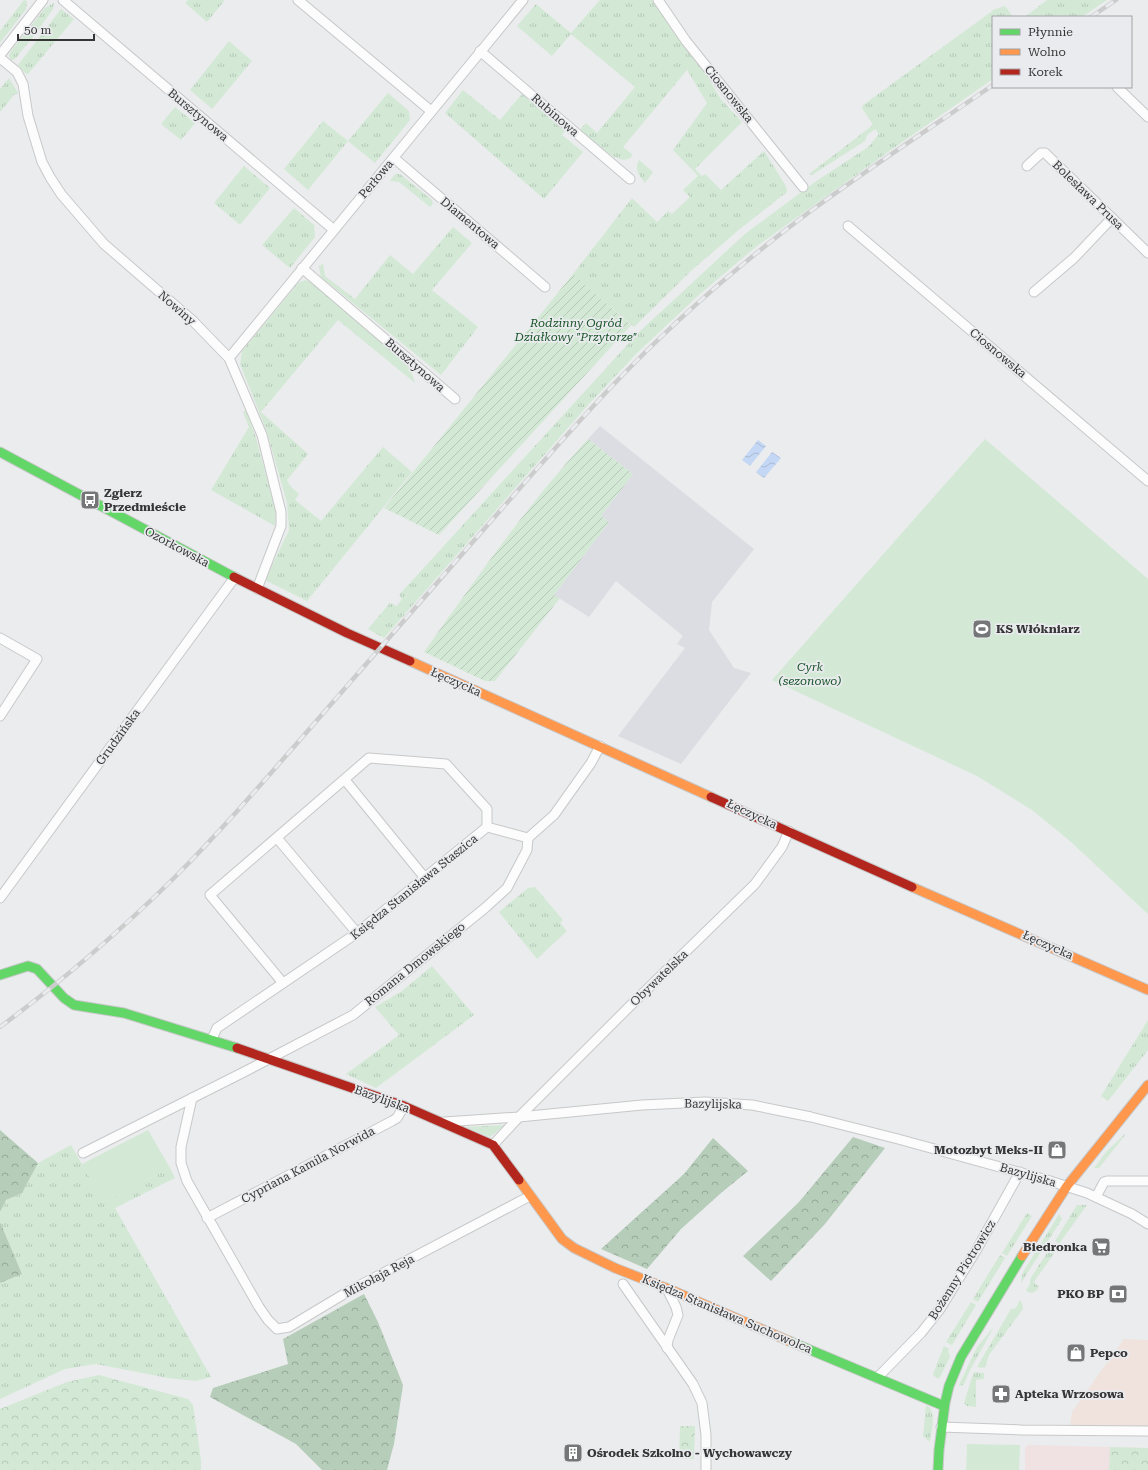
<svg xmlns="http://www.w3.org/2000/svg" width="1148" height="1470" font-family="'Roboto Serif',serif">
  <defs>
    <pattern id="grass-tufts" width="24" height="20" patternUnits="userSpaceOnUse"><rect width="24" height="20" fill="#d3e9d6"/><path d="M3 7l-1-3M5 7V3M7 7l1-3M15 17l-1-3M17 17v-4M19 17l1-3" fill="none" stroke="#b6c8b8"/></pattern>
    <pattern id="forest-crowns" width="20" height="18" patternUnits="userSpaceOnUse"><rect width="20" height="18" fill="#b6cdba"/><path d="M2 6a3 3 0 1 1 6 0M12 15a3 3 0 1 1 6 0" fill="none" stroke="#95a798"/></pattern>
    <pattern id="park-crowns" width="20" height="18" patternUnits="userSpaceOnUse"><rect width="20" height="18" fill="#d3e9d6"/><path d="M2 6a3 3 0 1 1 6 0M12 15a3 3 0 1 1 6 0" fill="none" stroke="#b6c8b8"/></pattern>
    <pattern id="garden-furrows" width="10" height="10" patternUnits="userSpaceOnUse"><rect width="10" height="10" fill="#d3e9d6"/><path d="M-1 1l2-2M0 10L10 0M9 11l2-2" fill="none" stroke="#b6c8b8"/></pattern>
    <pattern id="water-waves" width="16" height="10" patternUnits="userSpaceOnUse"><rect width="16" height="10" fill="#c4d8f5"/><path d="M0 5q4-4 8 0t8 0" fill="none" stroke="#a9bad3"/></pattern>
  </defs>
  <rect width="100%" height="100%" fill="#ebeced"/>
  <!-- built -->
  <path fill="#dcdde3" d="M600,426l154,123 -42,53 -3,28 25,38 17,5 -70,91 -63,-28 67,-88 -8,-4 6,-8 -67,-55 -27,36 -35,-22 55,-73 -8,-6 32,-42 -45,-35z"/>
  <!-- industrial -->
  <path fill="#f0e3de" d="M1124,1339l24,1v88l-78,-2 2,-14z"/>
  <!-- education -->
  <path fill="#f0e2e3" d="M1028,1445l120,3v22h-123v-22z"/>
  <!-- grass -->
  <g fill="url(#grass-tufts)">
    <path d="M24,0l3,1 -1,8 -26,34v-12z"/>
    <path d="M188,0h37l-18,22 -22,-19z"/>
    <path d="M600,0h52l30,44 26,33 12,21 22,24 -47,47 7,7 3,-2 16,16 43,-39 22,35 1,6 -46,36 -49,42 -58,57 -61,-53 59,-76 25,24 11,-11 4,3 18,-17 -7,-7 15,-14 -25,-26 34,-47 -20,-33 -64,77 10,8c-2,2 -3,3 -5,4 -13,5 -38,-21 -48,-29l6,-7 11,10 38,-46 -64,-53 -19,22 -35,-30 19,-22 35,29z"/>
    <path d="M1047,0h60l-25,17h-57z"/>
    <path d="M54,3l-1,6 -17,24 -20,25 -5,3 -2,-6 2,-4 34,-43z"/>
    <path d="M1005,6l8,11h-20v62l-105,73 -131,94 -57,48 -62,58 -50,53 -204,233 -16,-9 22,-26 7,3 5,-7 -3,-4 239,-262 108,-100 69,-51 53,-35 11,-13 -4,-5 -8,6 -2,6 -53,34 -3,-1 64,-49 -11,-17 1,-3 132,-96z"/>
    <path d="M61,9l13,10 -46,55h-2l-8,-9z"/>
    <path d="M229,41l23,20 -40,48 -22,-19z"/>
    <path d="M9,78l9,15 -4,2 -14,17v-23z"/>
    <path d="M463,90l37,30 22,-26 43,37 -3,4 21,17 -39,47 -99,-86z"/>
    <path d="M388,93l21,18 1,9 -35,43 -27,-22 -40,49 -24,-21 39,-48 25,20z"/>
    <path d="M175,107l20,16 -14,17 -20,-16z"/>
    <path d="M639,160l14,12 -8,11c-6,-8 -11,-13 -6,-23z"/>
    <path d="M244,166l26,22 -30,37 -26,-22z"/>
    <path d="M395,174h5l32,26 1,4 -3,3 -31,-25 -9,-1z"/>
    <path d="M294,208l20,17 1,12 -25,31 -28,-23z"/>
    <path d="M453,227l19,16 -40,47 46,37 -37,48 -120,-98 -2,-10 4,-4 2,13 30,23 35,-44 23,19z"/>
    <path d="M305,280l6,2 87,72 13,16 4,13 -77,-63 -77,92 47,42 -21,26 3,6 9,8 -4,6 26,21 62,-74 29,25 -105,129 -40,-20 -1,-3 23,-48 -2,-27 -20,-71 -27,-68 2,-13 56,-68z"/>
    <path d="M246,410l10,28 20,74 -1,14 -64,-36 38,-63 -6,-15z"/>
    <path d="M535,887l28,33 -3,3 7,8 -30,28 -38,-47 29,-24z"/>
    <path d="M432,966l42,49 -98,73 -30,-14 53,-39 -24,-28 27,-16z"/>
    <path d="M1148,1020v30l-40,51 -7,-5z"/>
    <path d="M505,1125l-15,12 -24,-10z"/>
    <path d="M1125,1134h1l-27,34h-5l13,-17z"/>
    <path d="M71,1145l33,57 66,-34 5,10 -60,30 96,169 -15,4 -28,-3 -72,-14 -31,5 -65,30v-116l22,-9 -22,-52v-10l6,-12 16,-7 16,-30z"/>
    <path d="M1077,1205h10l-28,39 -4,-3z"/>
    <path d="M1027,1213l5,3 -25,40 -5,-3z"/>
    <path d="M1059,1214l3,5 -41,64v-3l2,-8z"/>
    <path d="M1052,1245l5,4 -23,33 5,5c-4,6 -7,7 -13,4l4,-7v-5z"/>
    <path d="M1000,1255l5,3 -27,44 -5,-3z"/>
    <path d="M1020,1300l2,3 1,6 -34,46 -4,13 -8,-1 34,-58 5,-1z"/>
    <path d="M971,1302l5,3 -24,40 -6,-3z"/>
    <path d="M994,1327l-24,43 -6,14 -3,2 -2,-1 18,-38z"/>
    <path d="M944,1346l5,3 -1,2 2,6 -11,22 -4,-2 -2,-3z"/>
    <path d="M974,1372l10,1v6l-8,1v27l-9,-1 -3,-3 8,-26z"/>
    <path d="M926,1405c12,6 5,26 4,37l-7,-6z"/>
  </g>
  <!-- forest -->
  <g fill="url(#forest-crowns)">
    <path d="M0,1130l38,33 -16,30 -16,7 -6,12z"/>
    <path d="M853,1137l32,11 -60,76 -54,57 -28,-25 56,-54z"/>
    <path d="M713,1138l35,33 -27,22 -40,36 -34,40 -46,-20 83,-75z"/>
    <path d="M0,1222l22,52 -22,9z"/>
    <path d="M364,1294l14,28 25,63 -9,59 -7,26h-65l-26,-26 -86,-47 3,-9 75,-24 -5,-25z"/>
  </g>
  <!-- park -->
  <g fill="url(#park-crowns)">
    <path d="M99,1375l89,24 5,6 8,55v10h-201v-61l67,-27z"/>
    <path d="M680,1426h15l-1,33h-15z"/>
    <path d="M1110,1447l38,1v22h-39z"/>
  </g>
  <!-- garden -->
  <g fill="url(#garden-furrows)">
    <path d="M573,274l58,51 -192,210 -55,-27z"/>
    <path d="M588,439l45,35 -32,42 8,6 -55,73 6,3 -65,83h-10l-61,-29c52,-73 103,-147 164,-213z"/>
  </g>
  <!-- pitch -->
  <g fill="#d3e9d6">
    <path d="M985,439l163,140v335l-78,-73 -38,-31 -55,-34 -205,-96z"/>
    <path d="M148,1130l22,38 -66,34 -22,-38z"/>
    <path d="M967,1444l53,1 -1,25h-53z"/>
  </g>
  <!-- water -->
  <g fill="url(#water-waves)">
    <path d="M758,440l8,6 -16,20 -8,-6z"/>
    <path d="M772,452l9,6 -17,20 -8,-6z"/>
  </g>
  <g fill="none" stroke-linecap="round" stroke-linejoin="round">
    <!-- street casing -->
    <g stroke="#c7c8c9" stroke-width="11">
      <g id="street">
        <path d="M63,0l271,230"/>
        <path d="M298,0l133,111"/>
        <path d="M658,0l28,41 117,146"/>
        <path d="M480,51l150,128"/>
        <path d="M0,55l43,-55"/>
        <path d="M0,58l17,14 6,12 5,32 14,46 8,15 11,17 43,50 89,77 36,37 33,77 19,77v14l-24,63"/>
        <path d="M1117,87l31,30"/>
        <path d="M394,158l151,129"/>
        <path d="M1027,166l14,-13h4l103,100"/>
        <path d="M848,226l300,255"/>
        <path d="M302,268l153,131"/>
        <path d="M1034,292l40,-34 38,-40"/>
        <path d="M229,358l294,-358"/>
        <path d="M0,638l37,21 -37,57"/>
        <path d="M345,780l80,98"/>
        <path d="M277,838l80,95"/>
        <path d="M0,898l235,-321"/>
        <path d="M283,983l-73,-88 159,-137 77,6 41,45v18"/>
        <path d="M212,1039l5,-11 140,-95 130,-106 41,11 26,-23 37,-52 9,-17"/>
        <path d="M192,1098l-11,49v16l6,18 72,126 9,13 9,9 12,-2 60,-36 181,-95"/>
        <path d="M444,1122l75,-5 123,-12 63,-3 47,3 59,12 87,22 149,41 40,13 45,21 16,10"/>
        <path d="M493,1145l26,-28 114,-114 122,-119 27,-37 7,-16"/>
        <path d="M83,1153l161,-81 109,-57 132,-107 22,-20 20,-38 1,-12"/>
        <path d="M1096,1197l8,-15 3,-1h41"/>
        <path d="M207,1218l185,-97 5,-3 7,-12"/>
        <path d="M623,1284l70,100 9,19 4,32v35"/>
        <path d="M667,1289l9,18 2,8 -10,25 -1,8"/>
        <path d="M877,1378l44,-45 19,-24 37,-60 43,-77"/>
        <path d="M941,1427l81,3 126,1"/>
      </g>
    </g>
    <!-- fast casing -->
    <g stroke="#c7c8c9" stroke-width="11">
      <g id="fast">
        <path d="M0,452l234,125"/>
        <path d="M0,975l28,-9 9,3 27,29 10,7 50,8 113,35"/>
        <path d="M789,1341l155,65"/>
        <path d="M938,1470l1,-20 6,-47 4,-17 12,-29 61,-101"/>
      </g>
    </g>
    <!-- slow casing -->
    <g stroke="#c7c8c9" stroke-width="11">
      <g id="slow">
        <path d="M410,661l301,136"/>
        <path d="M912,887l236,103"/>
        <path d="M519,1180l43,59 12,9 41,20 56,22 118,51"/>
        <path d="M1022,1256l45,-70 81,-101"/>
      </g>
    </g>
    <!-- jam casing -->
    <g stroke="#c7c8c9" stroke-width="11">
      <g id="jam">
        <path d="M234,577l113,56 63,28"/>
        <path d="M711,797l201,90"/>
        <path d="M237,1048l167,58 89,39 26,35"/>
      </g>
    </g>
    <!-- street -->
    <use href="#street" stroke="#fcfcfc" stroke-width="9"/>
    <!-- fast -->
    <use href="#fast" stroke="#63d668" stroke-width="9"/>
    <!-- slow -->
    <use href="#slow" stroke="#ff974d" stroke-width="9"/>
    <!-- jam -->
    <use href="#jam" stroke="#b3261e" stroke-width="9"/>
    <!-- rail casing -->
    <g stroke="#cccccd" stroke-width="4.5">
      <g id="rail">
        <path d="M1091,17l25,-17"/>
        <path d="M0,1027c61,-45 119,-95 173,-148 54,-54 103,-112 153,-169 53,-61 106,-122 159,-182 43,-49 85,-98 129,-144 57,-60 120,-115 186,-165 63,-47 129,-90 193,-134"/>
      </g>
    </g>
    <!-- rail -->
    <use href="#rail" stroke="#eaebee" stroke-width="3" stroke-dasharray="9" stroke-linecap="butt"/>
  </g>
  <!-- icons -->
  <defs>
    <g id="bus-square" transform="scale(1)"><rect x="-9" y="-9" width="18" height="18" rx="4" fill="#757677" stroke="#eaebee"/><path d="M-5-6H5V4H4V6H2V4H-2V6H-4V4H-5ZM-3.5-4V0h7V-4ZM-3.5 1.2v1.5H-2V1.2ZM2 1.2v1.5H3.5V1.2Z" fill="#fff"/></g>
    <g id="stadium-square" transform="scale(1)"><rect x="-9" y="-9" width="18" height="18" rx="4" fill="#757677" stroke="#eaebee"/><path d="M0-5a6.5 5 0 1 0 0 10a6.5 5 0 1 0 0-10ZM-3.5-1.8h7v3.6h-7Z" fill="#fff"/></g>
    <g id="shop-square" transform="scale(1)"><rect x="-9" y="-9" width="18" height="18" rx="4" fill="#757677" stroke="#eaebee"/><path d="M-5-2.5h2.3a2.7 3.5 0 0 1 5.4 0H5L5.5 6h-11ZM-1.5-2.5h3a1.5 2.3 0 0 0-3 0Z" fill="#fff"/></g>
    <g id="supermarket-square" transform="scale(1)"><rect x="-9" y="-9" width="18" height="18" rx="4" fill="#757677" stroke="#eaebee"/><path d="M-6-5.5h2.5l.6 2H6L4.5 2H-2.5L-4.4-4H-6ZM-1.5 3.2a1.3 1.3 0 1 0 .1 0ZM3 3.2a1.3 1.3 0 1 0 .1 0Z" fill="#fff"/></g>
    <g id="bank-square" transform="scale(1)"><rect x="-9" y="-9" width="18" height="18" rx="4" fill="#757677" stroke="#eaebee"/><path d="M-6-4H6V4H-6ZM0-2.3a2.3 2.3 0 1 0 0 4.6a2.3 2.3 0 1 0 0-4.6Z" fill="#fff"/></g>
    <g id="pharmacy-square" transform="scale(1)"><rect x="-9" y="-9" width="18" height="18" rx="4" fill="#757677" stroke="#eaebee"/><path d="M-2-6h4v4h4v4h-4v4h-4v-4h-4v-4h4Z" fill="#fff"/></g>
    <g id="building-square" transform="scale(1)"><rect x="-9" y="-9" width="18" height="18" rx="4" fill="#757677" stroke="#eaebee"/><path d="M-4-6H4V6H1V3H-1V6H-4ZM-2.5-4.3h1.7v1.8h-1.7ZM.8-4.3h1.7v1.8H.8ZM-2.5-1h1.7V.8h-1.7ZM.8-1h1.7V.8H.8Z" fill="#fff"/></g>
  </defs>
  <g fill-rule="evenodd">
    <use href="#bus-square" x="90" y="500"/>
    <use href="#stadium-square" x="982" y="629"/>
    <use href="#shop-square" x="1057" y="1150"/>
    <use href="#supermarket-square" x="1101" y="1247"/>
    <use href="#bank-square" x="1118" y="1294"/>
    <use href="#shop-square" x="1076" y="1353"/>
    <use href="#pharmacy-square" x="1001" y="1394"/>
    <use href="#building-square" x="573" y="1453"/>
  </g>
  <g text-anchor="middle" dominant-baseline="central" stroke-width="3.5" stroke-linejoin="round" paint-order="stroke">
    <!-- street labels -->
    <g font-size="12" fill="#363637" stroke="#eaebee">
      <text transform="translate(729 94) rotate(51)">Ciosnowska</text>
      <text transform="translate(198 115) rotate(40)">Bursztynowa</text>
      <text transform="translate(555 115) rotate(41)">Rubinowa</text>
      <text transform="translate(376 179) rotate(-50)">Perłowa</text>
      <text transform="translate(1088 195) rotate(44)">Bolesława Prusa</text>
      <text transform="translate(470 223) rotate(40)">Diamentowa</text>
      <text transform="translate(177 308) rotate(41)">Nowiny</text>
      <text transform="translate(998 353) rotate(40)">Ciosnowska</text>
      <text transform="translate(415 365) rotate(41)">Bursztynowa</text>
      <text transform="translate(177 547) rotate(28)">Ozorkowska</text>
      <text transform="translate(456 682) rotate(24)">Łęczycka</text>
      <text transform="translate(118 737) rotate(-54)">Grudzińska</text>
      <text transform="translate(752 814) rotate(25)">Łęczycka</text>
      <text transform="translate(414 887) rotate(-39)">Księdza Stanisława Staszica</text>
      <text transform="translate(1048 945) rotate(24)">Łęczycka</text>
      <text transform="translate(415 964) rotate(-39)">Romana Dmowskiego</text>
      <text transform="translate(659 978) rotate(-44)">Obywatelska</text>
      <text transform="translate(382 1099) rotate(20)">Bazylijska</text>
      <text transform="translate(713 1104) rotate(1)">Bazylijska</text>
      <text transform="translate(308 1165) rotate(-28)">Cypriana Kamila Norwida</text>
      <text transform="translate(1028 1175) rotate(16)">Bazylijska</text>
      <text transform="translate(962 1270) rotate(-58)">Bożenny Piotrowicz</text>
      <text transform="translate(379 1276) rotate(-28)">Mikołaja Reja</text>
      <text transform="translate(727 1314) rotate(23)">Księdza Stanisława Suchowolca</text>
    </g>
    <!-- park labels -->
    <g font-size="12" font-style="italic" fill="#1a5529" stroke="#eaebee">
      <text x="576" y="323">Rodzinny Ogród<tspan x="576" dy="14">Działkowy "Przytorze"</tspan></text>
      <text x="810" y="667">Cyrk<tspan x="810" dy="14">(sezonowo)</tspan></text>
    </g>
    <!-- poi labels -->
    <g font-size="12" font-weight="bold" fill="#363637" stroke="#eaebee" text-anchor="start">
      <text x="104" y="493">Zgierz<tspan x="104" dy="14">Przedmieście</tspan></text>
      <text x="996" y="629">KS Włókniarz</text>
      <text x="1043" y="1150" text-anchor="end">Motozbyt Meks-II</text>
      <text x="1087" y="1247" text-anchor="end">Biedronka</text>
      <text x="1104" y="1294" text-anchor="end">PKO BP</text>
      <text x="1090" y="1353">Pepco</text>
      <text x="1015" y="1394">Apteka Wrzosowa</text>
      <text x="587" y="1453">Ośrodek Szkolno - Wychowawczy</text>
    </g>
  </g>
  <!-- legend -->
  <rect x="992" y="16" width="140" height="72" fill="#eaebee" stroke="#a2a3a5"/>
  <rect x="1000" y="29" width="20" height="6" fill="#63d668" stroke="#a2a3a5"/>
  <text x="1028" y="36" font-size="12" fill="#363637">Płynnie</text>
  <rect x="1000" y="49" width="20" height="6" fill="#ff974d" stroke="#a2a3a5"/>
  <text x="1028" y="56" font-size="12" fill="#363637">Wolno</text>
  <rect x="1000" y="69" width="20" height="6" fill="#b3261e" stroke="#a2a3a5"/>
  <text x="1028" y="76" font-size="12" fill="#363637">Korek</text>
  <!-- scale -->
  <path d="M18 34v6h76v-6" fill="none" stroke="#363637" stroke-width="2"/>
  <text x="24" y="34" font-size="12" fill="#363637" stroke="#eaebee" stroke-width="3" paint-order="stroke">50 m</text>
</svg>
